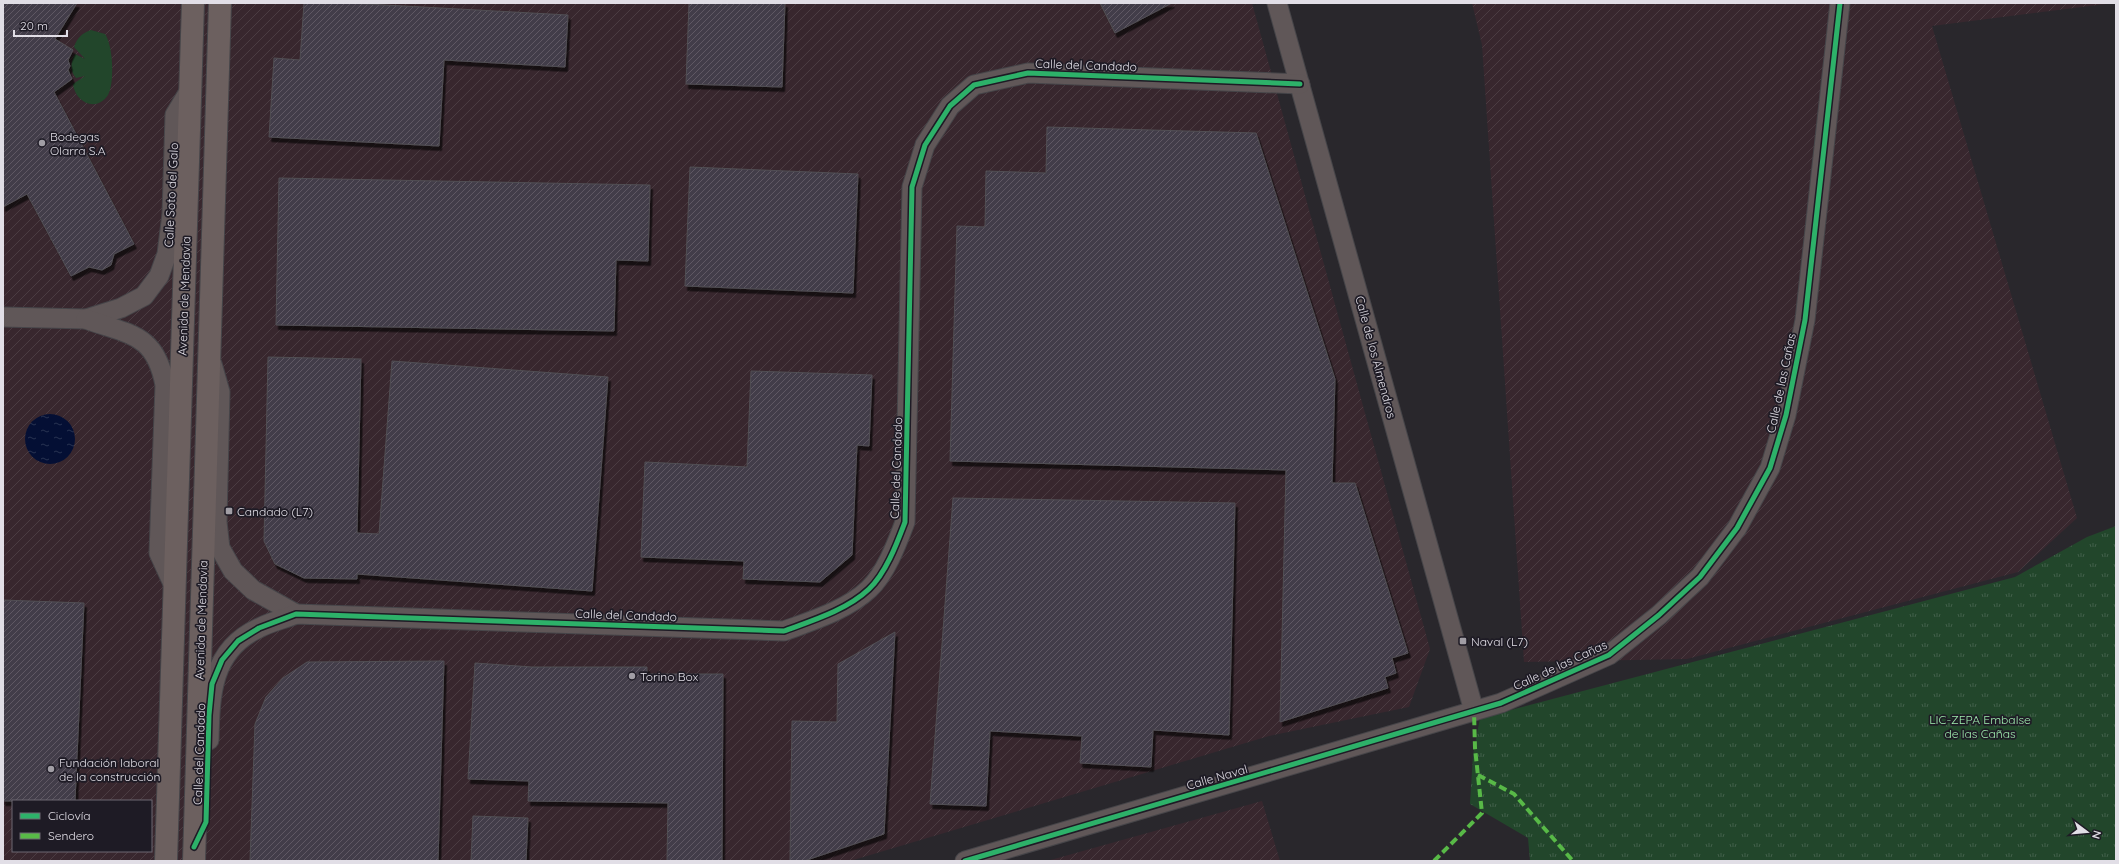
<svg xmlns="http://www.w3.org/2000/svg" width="2119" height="864" font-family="Quicksand,sans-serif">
  <defs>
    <pattern id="industrial-furrows" width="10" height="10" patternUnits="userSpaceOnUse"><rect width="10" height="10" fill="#38272e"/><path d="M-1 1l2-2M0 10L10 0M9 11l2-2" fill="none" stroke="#4b3c42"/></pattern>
    <pattern id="park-tufts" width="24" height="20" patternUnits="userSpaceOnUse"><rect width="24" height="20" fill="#22462b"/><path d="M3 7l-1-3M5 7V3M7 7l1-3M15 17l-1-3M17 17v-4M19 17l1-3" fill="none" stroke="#42604a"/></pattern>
    <pattern id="water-ripples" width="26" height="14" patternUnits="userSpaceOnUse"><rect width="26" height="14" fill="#040f34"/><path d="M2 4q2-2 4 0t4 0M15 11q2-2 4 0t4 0" fill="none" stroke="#283251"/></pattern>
    <pattern id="building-hatch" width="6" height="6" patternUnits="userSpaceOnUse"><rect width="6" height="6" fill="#433e4a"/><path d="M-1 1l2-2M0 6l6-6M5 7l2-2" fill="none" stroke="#5e5964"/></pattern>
    <filter id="shadow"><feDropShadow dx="2.5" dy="4.5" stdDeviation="0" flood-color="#0009"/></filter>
  </defs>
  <rect width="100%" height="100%" fill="#29272c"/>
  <!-- industrial -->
  <g fill="url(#industrial-furrows)" fill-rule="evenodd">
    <path d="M3,3h1249l178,646 -21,58 -140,29 -419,125h-847zM13,801h138v50h-138z"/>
    <path d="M1472,3h642l-182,23 145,492 -59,54 -331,87 -163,3 -42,-617z"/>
    <path d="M1262,801l18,60h-233z"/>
  </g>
  <!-- green -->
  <path fill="#22462b" d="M91,30l14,4c8,11 10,49 3,61 -12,18 -33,7 -35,-11l12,-8 -9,2c-6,-7 -6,-16 -1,-24l10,5 -11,-12c3,-9 8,-14 17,-17z"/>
  <!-- park -->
  <path fill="url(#park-tufts)" d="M2116,526v335h-586l-2,-23 -58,-34 3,-49 7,-37 535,-141 72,-40z"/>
  <!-- water -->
  <circle fill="url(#water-ripples)" cx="50" cy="439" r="25"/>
  <!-- building -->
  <g fill="url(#building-hatch)" stroke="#514f54" filter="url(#shadow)">
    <path d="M3,3h74l-22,36 18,11 -5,10 2,6 -2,4 4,9 -18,13 80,152 -20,10 -3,11 -9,5 -13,-3 -18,9 -44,-82 -24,13z"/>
    <path d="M304,3h45l219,12 -3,52 -121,-7 -5,86 -170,-9 5,-79 26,2z"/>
    <path d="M689,3h96l-3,84 -96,-3z"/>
    <path d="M1100,3h72l-57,30z"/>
    <path d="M1047,127l209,6 79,246 -3,104h23l53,170 -16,5 4,15 -11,4 3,11 -108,34 6,-252 -336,-9 7,-235 28,1 1,-56 60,2z"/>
    <path d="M690,167l168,7 -5,119 -168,-7z"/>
    <path d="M279,178l371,7 -2,76 -32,-1 -2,71 -338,-6z"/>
    <path d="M268,357l93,2 -4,174 22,1 13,-173 216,16 -16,214 -235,-17v5l-53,-1 -29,-14 -11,-23z"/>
    <path d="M751,371l121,4 -3,71 -12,-1 -5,110 -32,27 -77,-3 1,-18 -103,-4 4,-95 102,5z"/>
    <path d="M953,498l282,5 -6,232 -76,-5 -2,37 -71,-4 2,-27 -92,-5 -4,75 -56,-2z"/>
    <path d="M3,600l81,3 -9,198h-72z"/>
    <path d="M895,632l-11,202 -80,27h-14l2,-140 45,1 1,-58z"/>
    <path d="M444,661l-6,200h-188l5,-137 11,-27 17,-19 24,-16z"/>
    <path d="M475,663l57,4h115v7h76l-1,187h-55l1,-58 -140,-2 1,-20 -61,-2z"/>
    <path d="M473,816l55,2 -2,43h-55z"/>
  </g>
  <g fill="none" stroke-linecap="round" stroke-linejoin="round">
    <!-- street casing -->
    <g stroke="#464549" stroke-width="21">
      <g id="street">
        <path d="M1277,3l197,708"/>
        <path d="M3,317l83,2 35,-11 23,-12 15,-20 8,-22 5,-40 3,-99 15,-25"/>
        <path d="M86,319c42,16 69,13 79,66l-6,168 16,35"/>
        <path d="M212,364l8,28 -3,130 3,26 13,23 20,19 43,24"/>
        <path d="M209,740c1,-45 2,-90 50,-112 11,-6 25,-9 37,-14l488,17c27,-10 63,-21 85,-42 17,-16 28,-46 36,-67l7,-335 13,-42 25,-39 24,-21 54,-12 272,11"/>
        <path d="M965,861l536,-158 108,-48 50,-40 41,-38 37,-49 33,-60 16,-53 19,-95 35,-317"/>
      </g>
    </g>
    <!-- primary casing -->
    <g stroke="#464549" stroke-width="24">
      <g id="primary">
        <path d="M166,861l27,-858"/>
        <path d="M194,861l26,-858"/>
      </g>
    </g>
    <!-- street -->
    <use href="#street" stroke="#605758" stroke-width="19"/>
    <!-- primary -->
    <use href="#primary" stroke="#6c605f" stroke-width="22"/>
    <!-- quiet -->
    <g stroke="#58b947" stroke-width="4" stroke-dasharray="8 4" stroke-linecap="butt">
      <path d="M1478,775l36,19 59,67"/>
      <path d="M1434,861l48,-48 -7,-65 -1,-37"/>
    </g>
    <!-- cycleway casing -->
    <g stroke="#1e1b25" stroke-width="8">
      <g id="cycleway">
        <path d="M194,847l12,-25 3,-107 3,-31 10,-24 16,-19 21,-13 37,-14 488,17c27,-10 63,-21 85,-42 17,-16 28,-46 36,-67l7,-335 13,-42 25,-39 24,-21 54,-12 272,11"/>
        <path d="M965,861l536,-158 108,-48 50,-40 41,-38 37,-49 33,-60 16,-53 19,-95 35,-317"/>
      </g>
    </g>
    <!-- cycleway -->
    <use href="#cycleway" stroke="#2db169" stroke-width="5"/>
  </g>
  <!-- markers -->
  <g fill="#a19ea5" stroke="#1e1b25" stroke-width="1.5">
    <circle cx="42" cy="143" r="4"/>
    <rect x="225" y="507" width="8" height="8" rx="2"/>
    <rect x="1459" y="637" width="8" height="8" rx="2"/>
    <circle cx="632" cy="676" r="4"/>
    <circle cx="51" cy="769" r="4"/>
  </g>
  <g text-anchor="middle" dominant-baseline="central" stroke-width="3.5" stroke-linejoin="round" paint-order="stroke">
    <!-- street labels -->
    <g font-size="12" fill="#e1dee6" stroke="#1e1b25">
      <text transform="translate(1086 65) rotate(2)">Calle del Candado</text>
      <text transform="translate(171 195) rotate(-87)">Calle Soto del Galo</text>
      <text transform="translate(184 296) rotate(-88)">Avenida de Mendavia</text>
      <text transform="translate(1376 357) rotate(75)">Calle de los Almendros</text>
      <text transform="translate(1781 383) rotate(-78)">Calle de las Cañas</text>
      <text transform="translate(896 468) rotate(-88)">Calle del Candado</text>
      <text transform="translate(626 615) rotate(2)">Calle del Candado</text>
      <text transform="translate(201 620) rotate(-88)">Avenida de Mendavia</text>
      <text transform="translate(1560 665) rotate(-25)">Calle de las Cañas</text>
      <text transform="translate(199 754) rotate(-88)">Calle del Candado</text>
      <text transform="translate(1217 777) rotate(-16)">Calle Naval</text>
    </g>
    <!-- poi labels -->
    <g font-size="12" fill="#e1dee6" stroke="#1e1b25" text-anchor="start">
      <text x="50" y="136">Bodegas<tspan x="50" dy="14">Olarra S.A</tspan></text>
      <text x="237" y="511">Candado (L7)</text>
      <text x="1471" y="641">Naval (L7)</text>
      <text x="640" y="676">Torino Box</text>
      <text x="59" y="762">Fundación laboral<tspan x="59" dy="14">de la construcción</tspan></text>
    </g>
    <!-- park labels -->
    <g font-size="12" fill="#9fecae" stroke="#1e1b25">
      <text x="1980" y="719">LIC-ZEPA Embalse<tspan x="1980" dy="14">de las Cañas</tspan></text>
    </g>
  </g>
  <!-- border -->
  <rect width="2119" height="864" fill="none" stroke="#e1dee6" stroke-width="8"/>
  <!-- legend -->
  <rect x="12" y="800" width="140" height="52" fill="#1e1b25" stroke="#6c6972"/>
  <rect x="20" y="813" width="20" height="6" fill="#2db169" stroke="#6c6972"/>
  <text x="48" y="820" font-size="12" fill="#e1dee6">Ciclovía</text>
  <rect x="20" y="833" width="20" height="6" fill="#58b947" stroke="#6c6972"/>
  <text x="48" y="840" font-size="12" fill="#e1dee6">Sendero</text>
  <!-- north arrow -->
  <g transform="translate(2087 832) rotate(106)" stroke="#1e1b25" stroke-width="3" paint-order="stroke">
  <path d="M0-3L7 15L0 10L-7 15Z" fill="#e1dee6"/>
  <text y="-6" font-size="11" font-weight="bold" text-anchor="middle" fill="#e1dee6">N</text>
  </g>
  <!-- scale -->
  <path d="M14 30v6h53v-6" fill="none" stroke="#e1dee6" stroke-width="2"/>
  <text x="20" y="30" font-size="12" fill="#e1dee6" stroke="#1e1b25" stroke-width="3" paint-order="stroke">20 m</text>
</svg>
